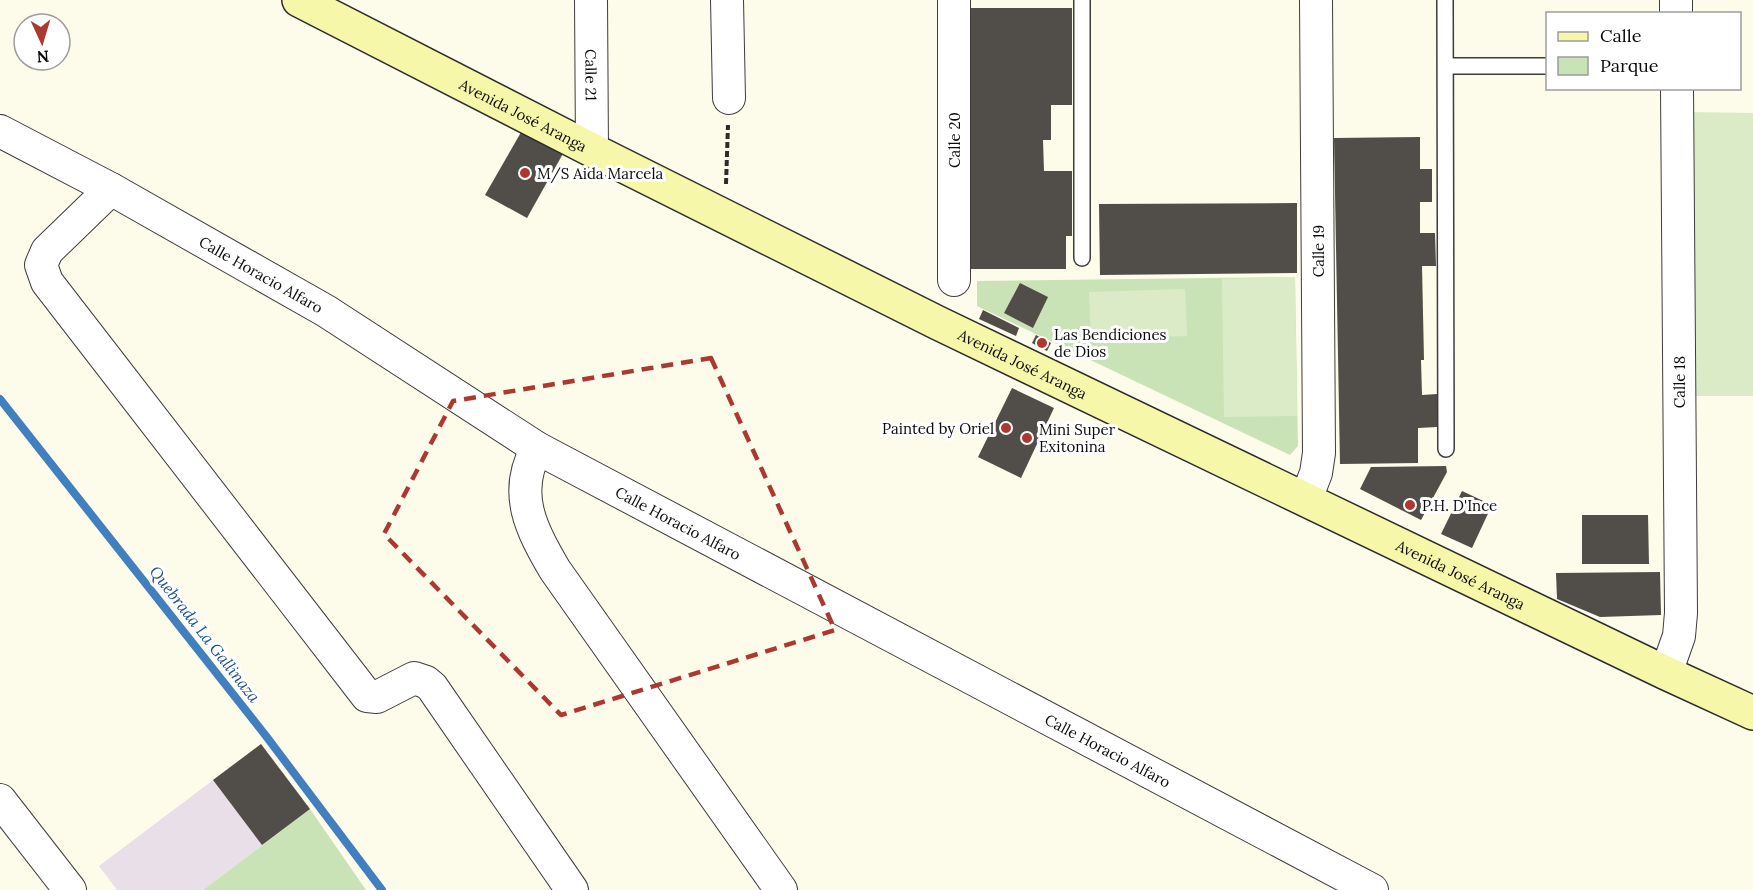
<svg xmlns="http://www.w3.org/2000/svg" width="1753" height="890" font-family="Lora,serif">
  <rect width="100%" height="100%" fill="#fdfbe9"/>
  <!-- industrial -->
  <path fill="#e9dfe8" d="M261,744l49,65 -107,81h-86l-18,-24z"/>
  <!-- green -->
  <g fill="#c9e3b7">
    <path d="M1295,277l3,169 -8,9 -313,-149v-25z"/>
    <path d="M310,809l56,81h-163z"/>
  </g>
  <!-- pitch -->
  <g fill="#dbebc8">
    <path d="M1688,112l65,1v283h-61z"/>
    <path d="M1295,277l2,139 -73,1 -2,-138z"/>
    <path d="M1185,289l2,47 -96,3 -2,-47z"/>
  </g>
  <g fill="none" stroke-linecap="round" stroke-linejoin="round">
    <!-- stream -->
    <path stroke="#417fbf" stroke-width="8" d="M0,399l266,337 116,154"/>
  </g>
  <!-- building -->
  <g fill="#514d48">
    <path d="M969,8h103v97h-21v35h-8l1,31h28v65h-6v33h-95z"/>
    <path d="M524,127l41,23 -38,68 -42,-23z"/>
    <path d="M1420,137v32h12v33h-12v31h15l1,33h-14l2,94h-3l1,35 15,-1v33l-19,1v35l-78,1 -6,-326z"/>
    <path d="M1297,203v70l-197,2 -1,-71z"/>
    <path d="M1020,283l28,14 -15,31 -29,-15z"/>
    <path d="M983,310l36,18 -3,8 -37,-17z"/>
    <path d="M1036,335l15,8 -4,8 -15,-8z"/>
    <path d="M1012,388l42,20 -33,70 -43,-21z"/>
    <path d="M1446,466l1,6 -26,48 -61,-31 11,-22z"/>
    <path d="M1462,491l30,14 -20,43 -31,-14z"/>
    <path d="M1582,515h66l1,49h-67z"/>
    <path d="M1660,572l1,43 -61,2 -43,-18 -1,-26z"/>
    <path d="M261,744l49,65 -48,36 -49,-65z"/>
  </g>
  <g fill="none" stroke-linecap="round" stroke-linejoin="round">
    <!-- lane casing -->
    <g stroke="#3d3d3d" stroke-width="18">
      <g id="lane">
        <path d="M1445,0l1,449"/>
        <path d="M1446,66h102"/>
        <path d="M1082,258v-258"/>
      </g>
    </g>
    <!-- street casing -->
    <g stroke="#3d3d3d" stroke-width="34">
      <g id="street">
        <path id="s1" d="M591,0l1,150"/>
        <path d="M727,0l2,98"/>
        <path d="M1676,0v14"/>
        <path id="s2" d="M0,131l111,58 215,122 211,137 835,442"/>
        <path d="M111,189l-64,62 -6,14 6,17 320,414 10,1 37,-19 12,4 6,5 140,203"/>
        <path d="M954,280v-280"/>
        <path d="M537,448c-25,45 -6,81 18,122l226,320"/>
        <path d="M1306,499l10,-26 3,-20 -3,-453"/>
        <path d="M1666,673l13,-37 2,-23 -4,-525"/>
        <path d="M0,800l70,90"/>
      </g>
    </g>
    <!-- secondary casing -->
    <g stroke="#2c2c2c" stroke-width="36">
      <g id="secondary">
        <path id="s3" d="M299,0l293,150 346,173 728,350 87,40"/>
      </g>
    </g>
    <!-- path -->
    <path stroke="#2c2c2c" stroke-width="4" stroke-dasharray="6 3" stroke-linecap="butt" d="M726,184l2,-59"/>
    <!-- lane -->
    <use href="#lane" stroke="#fff" stroke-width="15"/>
    <!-- street -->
    <use href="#street" stroke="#fff" stroke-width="32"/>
    <!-- secondary -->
    <use href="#secondary" stroke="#f7f7aa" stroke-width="33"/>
  </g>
  <!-- marked area -->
  <path fill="none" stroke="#ac3930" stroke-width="4.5" stroke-dasharray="12 8" stroke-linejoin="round" d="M711,358l124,272 -274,85 -177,-181 69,-133z"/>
  <!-- markers -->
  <g fill="#ac3930" stroke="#fff" stroke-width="2">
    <circle cx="525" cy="173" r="6"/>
    <circle cx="1042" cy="343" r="6"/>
    <circle cx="1006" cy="428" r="6"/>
    <circle cx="1027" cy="438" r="6"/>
    <circle cx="1410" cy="505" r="6"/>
  </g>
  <g text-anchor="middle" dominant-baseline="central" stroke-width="6" stroke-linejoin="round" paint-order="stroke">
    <!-- street labels -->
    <g font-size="15" fill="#0a0a0a" stroke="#fff">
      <text stroke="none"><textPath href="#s1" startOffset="75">Calle 21</textPath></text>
      <text stroke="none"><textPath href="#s3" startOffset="252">Avenida José Aranga</textPath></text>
      <text transform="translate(954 140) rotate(-90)">Calle 20</text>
      <text transform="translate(1318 251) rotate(-90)">Calle 19</text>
      <text stroke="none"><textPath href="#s2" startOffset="298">Calle Horacio Alfaro</textPath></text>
      <text stroke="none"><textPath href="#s3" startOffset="810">Avenida José Aranga</textPath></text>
      <text transform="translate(1679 382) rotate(-90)">Calle 18</text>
      <text stroke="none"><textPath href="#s2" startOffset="784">Calle Horacio Alfaro</textPath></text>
      <text stroke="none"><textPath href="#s3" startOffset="1296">Avenida José Aranga</textPath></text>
      <text stroke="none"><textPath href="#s2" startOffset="1270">Calle Horacio Alfaro</textPath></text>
    </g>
    <!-- poi labels -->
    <g font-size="15" fill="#0a0a0a" stroke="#fff" text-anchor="start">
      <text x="537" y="173">M/S Aida Marcela</text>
      <text x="1054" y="334">Las Bendiciones<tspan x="1054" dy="17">de Dios</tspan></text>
      <text x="994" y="428" text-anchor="end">Painted by Oriel</text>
      <text x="1039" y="429">Mini Super<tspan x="1039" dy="17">Exitonina</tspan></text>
      <text x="1422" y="505">P.H. D'Ince</text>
    </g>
    <!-- water labels -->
    <g font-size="16" font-style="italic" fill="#21528e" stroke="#fff">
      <text transform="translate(205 634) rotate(52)">Quebrada La Gallinaza</text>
    </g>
  </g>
  <!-- legend -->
  <rect x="1546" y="12" width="195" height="78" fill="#ffffff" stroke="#9d9d9d" stroke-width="1.5"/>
  <rect x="1558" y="32" width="30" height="9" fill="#f7f7aa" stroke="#9d9d9d" stroke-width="1.5"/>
  <text x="1600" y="42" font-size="18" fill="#0a0a0a">Calle</text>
  <rect x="1558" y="57" width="30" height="18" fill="#c9e3b7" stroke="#9d9d9d" stroke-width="1.5"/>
  <text x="1600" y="72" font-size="18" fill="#0a0a0a">Parque</text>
  <!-- north arrow -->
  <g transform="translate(42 42) rotate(176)"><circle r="28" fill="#ffffff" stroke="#9d9d9d" stroke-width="1.5"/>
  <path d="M0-4.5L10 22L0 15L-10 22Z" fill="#ac3930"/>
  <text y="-9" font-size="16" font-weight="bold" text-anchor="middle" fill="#0a0a0a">N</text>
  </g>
</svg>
